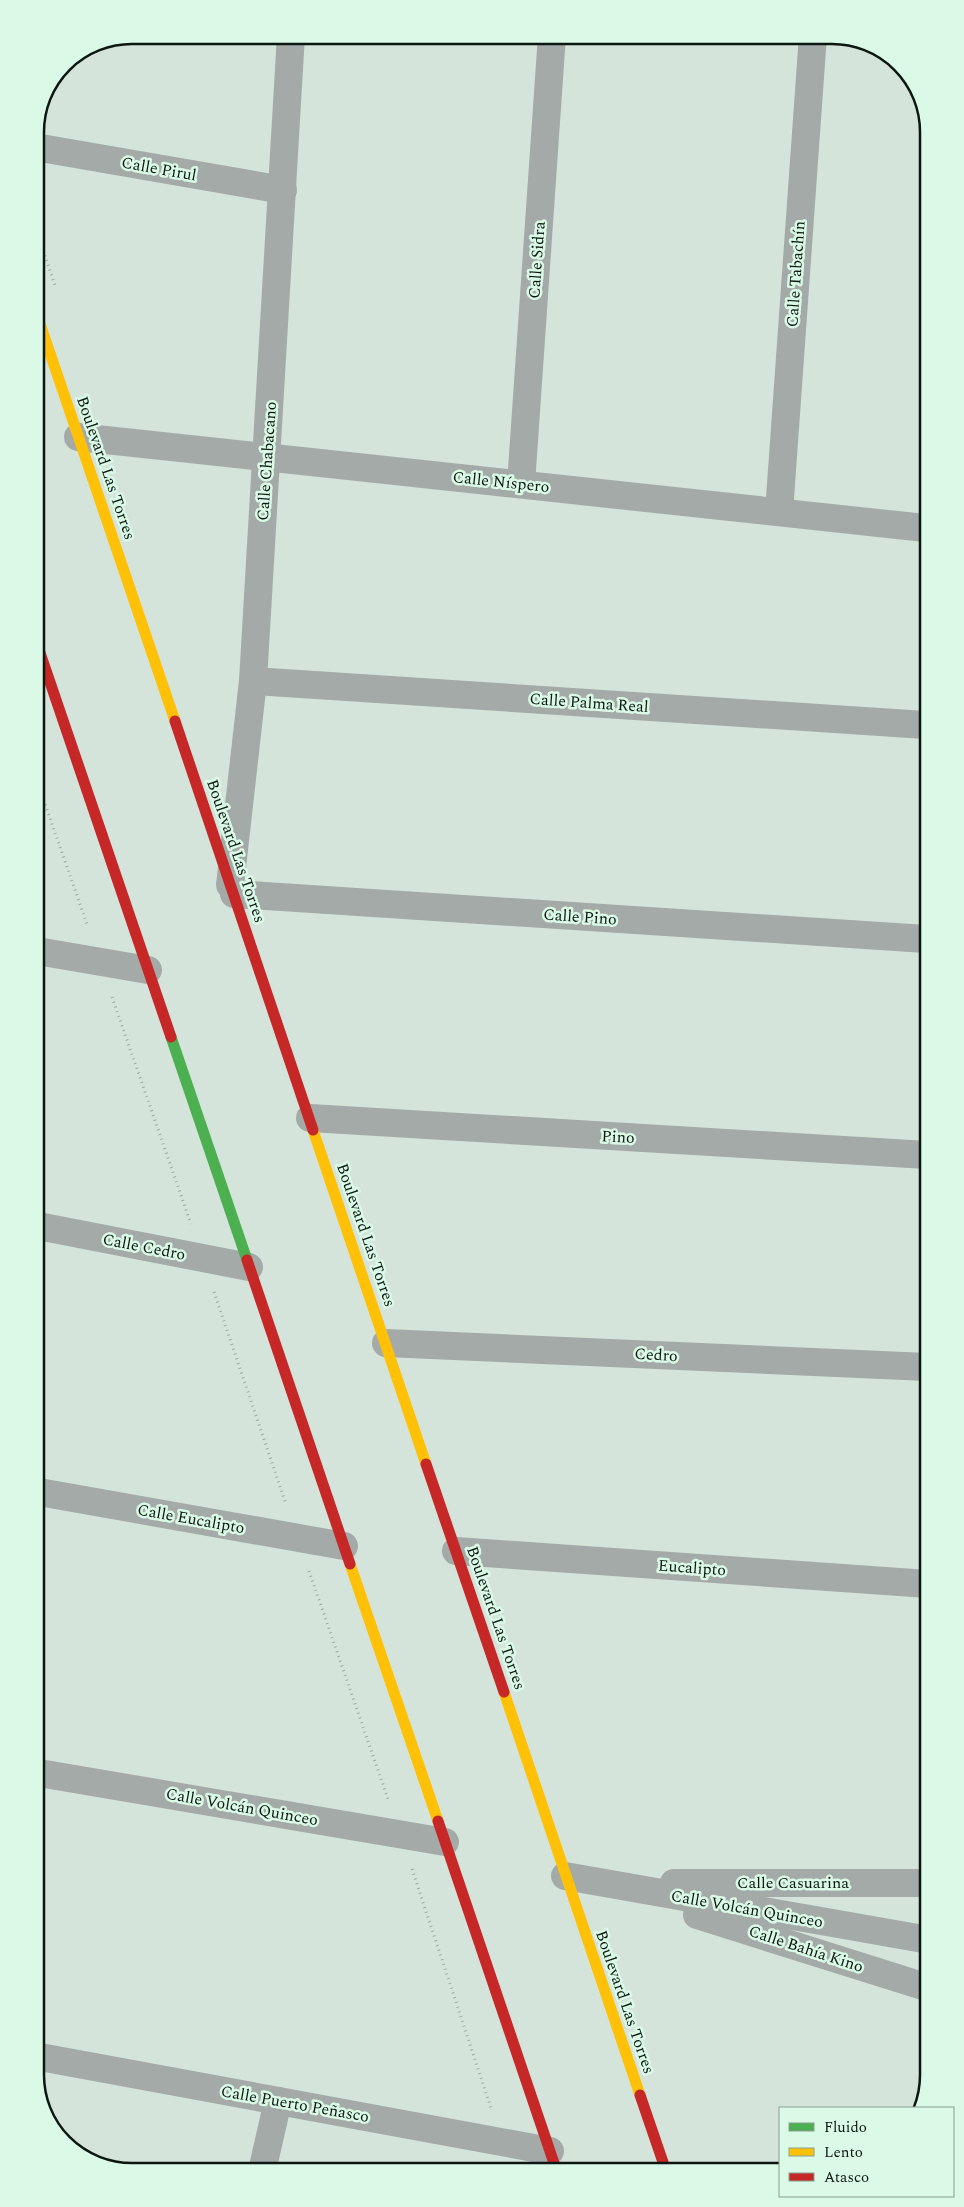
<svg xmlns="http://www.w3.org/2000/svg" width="964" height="2207" font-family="Spectral,serif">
  <rect width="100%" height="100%" fill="#d4e4da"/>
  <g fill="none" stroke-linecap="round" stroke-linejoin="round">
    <!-- path -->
    <g stroke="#a1a8a4" stroke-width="3" stroke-dasharray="1 4" stroke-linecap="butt">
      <path d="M35,227l21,61"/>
      <path d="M37,781l51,146"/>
      <path d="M112,997l79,227"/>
      <path d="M214,1292l72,212"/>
      <path d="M309,1571l79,228"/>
      <path d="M412,1869l79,239"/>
    </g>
    <!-- street -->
    <g stroke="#a4aaa7" stroke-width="28">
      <path d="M35,147l248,43"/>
      <path d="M78,437l847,91"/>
      <path d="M521,484l31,-449"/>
      <path d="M779,512l34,-477"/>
      <path d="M253,681l672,44"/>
      <path d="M230,885l23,-204 38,-646"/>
      <path d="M234,894l692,45"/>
      <path d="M37,951l111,19"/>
      <path d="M310,1118l617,37"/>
      <path d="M38,1226l211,41"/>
      <path d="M386,1343l541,24"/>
      <path d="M39,1492l305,54"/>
      <path d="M456,1551l472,33"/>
      <path d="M39,1773l406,69"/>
      <path d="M565,1876l364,64"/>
      <path d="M674,1883h254"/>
      <path d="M697,1915l232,73"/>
      <path d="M40,2057l510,94"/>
      <path d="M262,2171l16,-70"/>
    </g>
    <!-- fast -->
    <path stroke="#4caf50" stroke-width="11" d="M171,1037l76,223"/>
    <!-- slow -->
    <g stroke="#ffc107" stroke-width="11">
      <path d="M36,312l139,409"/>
      <path d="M313,1130l113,334"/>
      <path d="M350,1564l88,257"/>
      <path d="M504,1692l136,403"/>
    </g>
    <!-- jam -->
    <g stroke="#c62828" stroke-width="11">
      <path d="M37,644l134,393"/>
      <path d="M175,721l138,409"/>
      <path d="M247,1260l103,304"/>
      <path d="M426,1464l78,228"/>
      <path d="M438,1821l118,348"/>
      <path d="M640,2095l25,73"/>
    </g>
  </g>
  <g text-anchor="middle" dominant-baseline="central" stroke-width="5" stroke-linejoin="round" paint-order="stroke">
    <!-- street labels -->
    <g font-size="16" fill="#0c1711" stroke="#daf9e6">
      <text transform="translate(159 169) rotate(10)">Calle Pirul</text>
      <text transform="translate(537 260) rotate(-86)">Calle Sidra</text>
      <text transform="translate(796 274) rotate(-86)">Calle Tabachín</text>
      <text transform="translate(267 461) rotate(-86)">Calle Chabacano</text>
      <text transform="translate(106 468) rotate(71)">Boulevard Las Torres</text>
      <text transform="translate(501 482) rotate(6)">Calle Níspero</text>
      <text transform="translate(589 703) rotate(4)">Calle Palma Real</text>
      <text transform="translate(236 851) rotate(71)">Boulevard Las Torres</text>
      <text transform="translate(580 917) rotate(4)">Calle Pino</text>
      <text transform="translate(618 1137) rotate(3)">Pino</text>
      <text transform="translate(366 1235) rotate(71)">Boulevard Las Torres</text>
      <text transform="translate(144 1247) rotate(11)">Calle Cedro</text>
      <text transform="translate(656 1355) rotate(3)">Cedro</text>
      <text transform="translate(191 1519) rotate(10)">Calle Eucalipto</text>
      <text transform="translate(692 1568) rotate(4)">Eucalipto</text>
      <text transform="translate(496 1618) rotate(71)">Boulevard Las Torres</text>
      <text transform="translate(242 1807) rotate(10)">Calle Volcán Quinceo</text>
      <text x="793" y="1883">Calle Casuarina</text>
      <text transform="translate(747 1909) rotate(10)">Calle Volcán Quinceo</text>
      <text transform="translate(806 1949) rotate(18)">Calle Bahía Kino</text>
      <text transform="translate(625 2002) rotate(71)">Boulevard Las Torres</text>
      <text transform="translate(295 2104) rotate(10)">Calle Puerto Peñasco</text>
    </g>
  </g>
  <!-- crop -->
  <path d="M0 0H964V2207H0ZM132 44H832A88 88 0 0 1 920 132V2075A88 88 0 0 1 832 2163H132A88 88 0 0 1 44 2075V132A88 88 0 0 1 132 44Z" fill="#daf9e6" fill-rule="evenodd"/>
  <path fill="none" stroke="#0c1711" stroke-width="2.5" d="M132 44H832A88 88 0 0 1 920 132V2075A88 88 0 0 1 832 2163H132A88 88 0 0 1 44 2075V132A88 88 0 0 1 132 44Z"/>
  <!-- legend -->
  <rect x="779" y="2107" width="175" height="90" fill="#daf9e6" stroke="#889f91"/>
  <rect x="789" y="2123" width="25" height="8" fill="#4caf50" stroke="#889f91"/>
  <text x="824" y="2132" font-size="15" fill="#0c1711">Fluido</text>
  <rect x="789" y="2148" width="25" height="8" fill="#ffc107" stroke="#889f91"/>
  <text x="824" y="2157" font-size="15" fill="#0c1711">Lento</text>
  <rect x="789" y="2173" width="25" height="8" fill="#c62828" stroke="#889f91"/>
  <text x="824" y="2182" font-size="15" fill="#0c1711">Atasco</text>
</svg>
